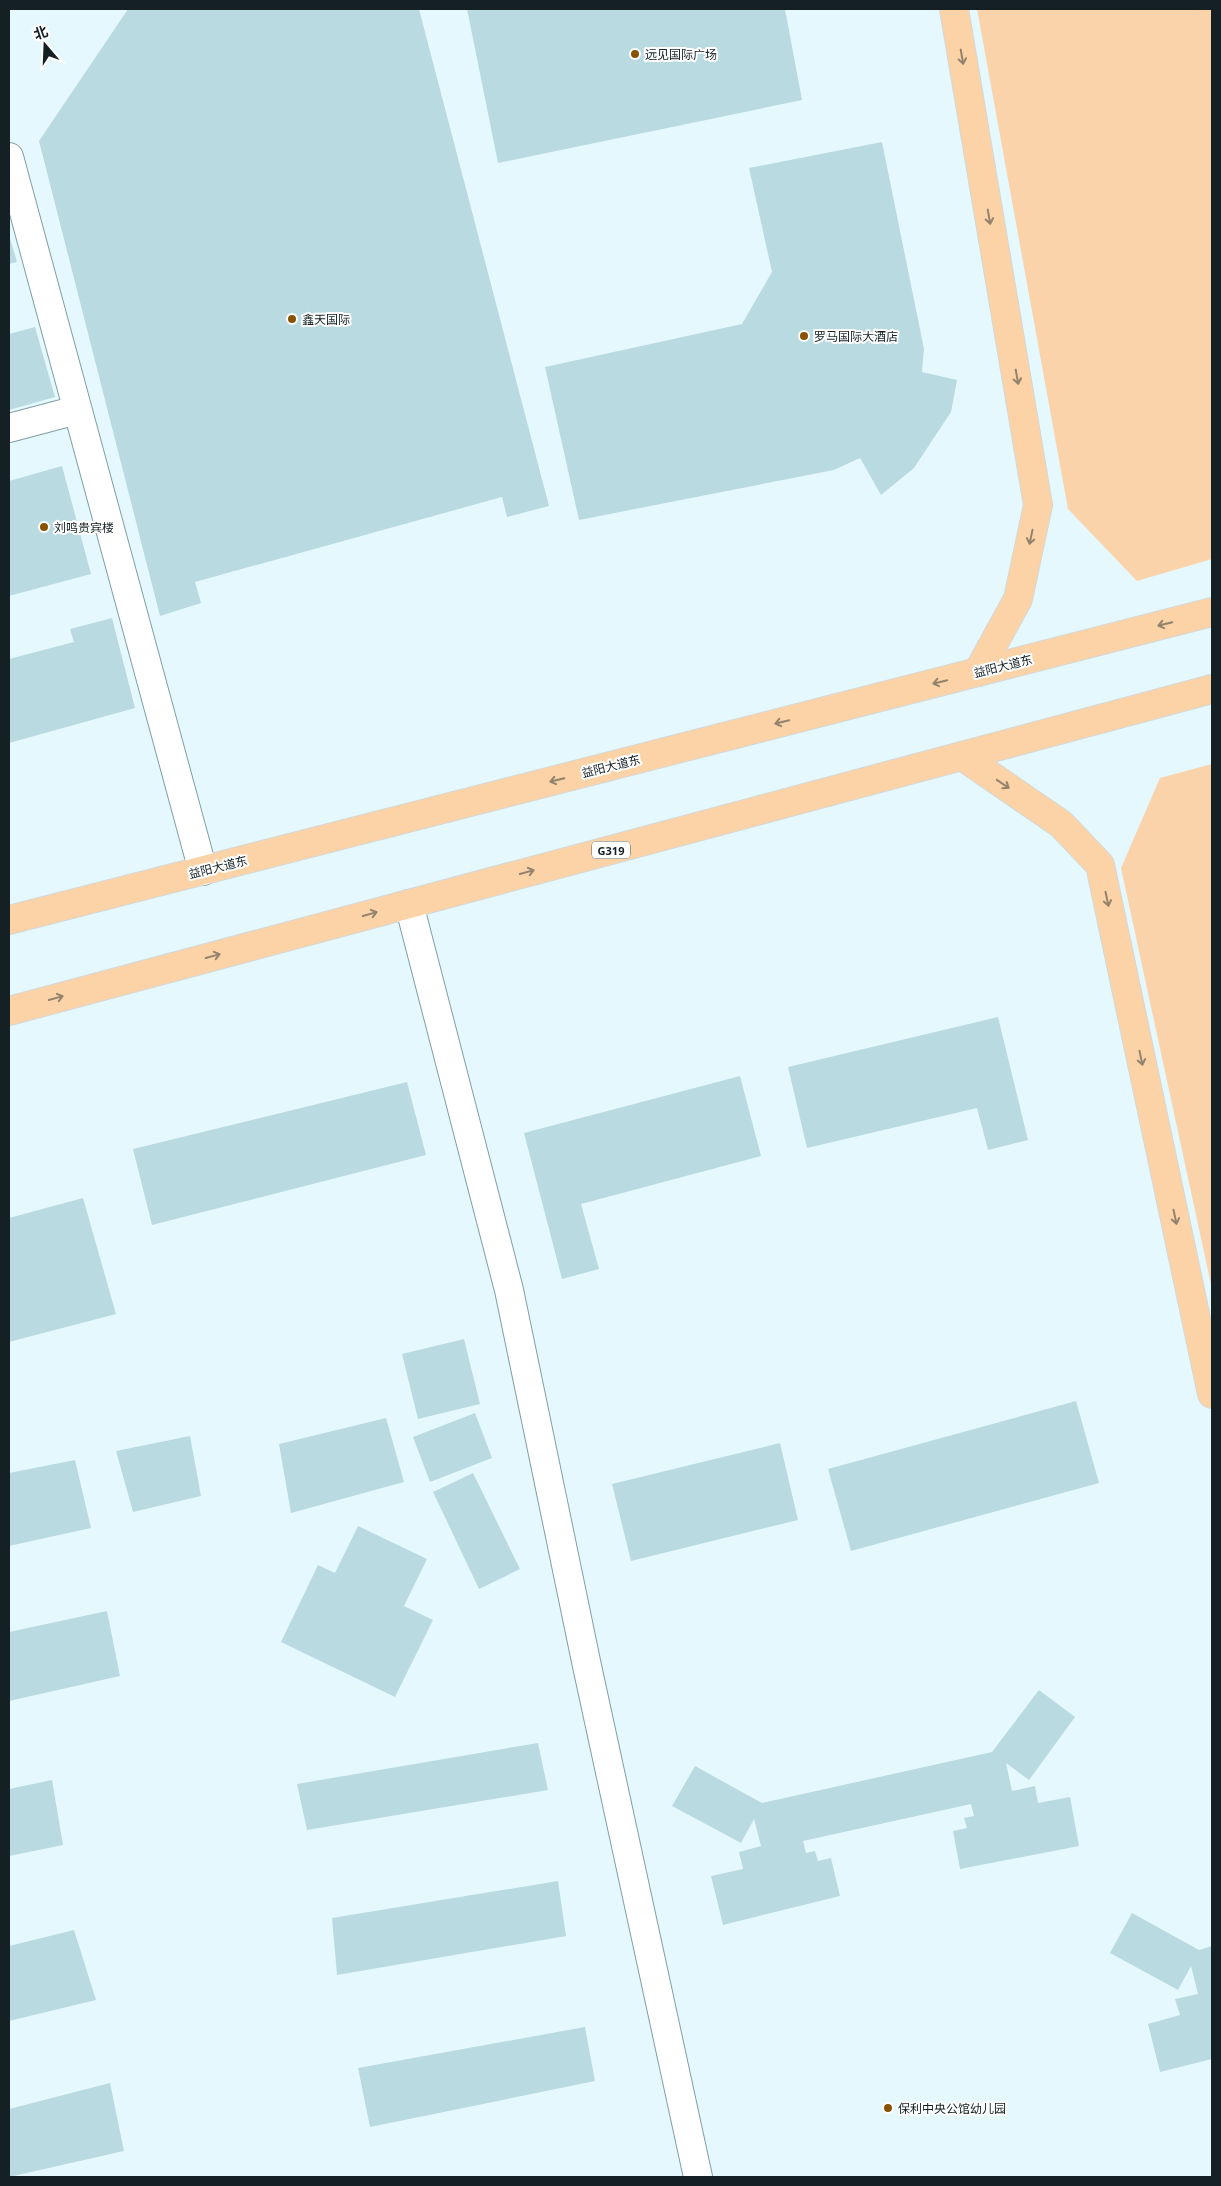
<svg xmlns="http://www.w3.org/2000/svg" width="1221" height="2186" font-family="'Noto Sans','Noto Sans SC',sans-serif">
  <rect width="100%" height="100%" fill="#e5f8fe"/>
  <!-- green -->
  <g fill="#fad3ab">
    <path d="M977,9h235v550l-75,22 -69,-72z"/>
    <path d="M1212,764v525l-91,-421 39,-90z"/>
  </g>
  <!-- building -->
  <g fill="#badae2">
    <path d="M128,9h291l130,497 -42,11 -5,-20 -307,85 6,21 -41,13 -121,-475z"/>
    <path d="M467,9h318l17,91 -304,63z"/>
    <path d="M882,142l42,207 -2,23 35,8 -6,32 -37,56 -33,27 -21,-37 -26,12 -255,50 -34,-153 197,-43 30,-52 -23,-104z"/>
    <path d="M9,235l8,27 -8,2z"/>
    <path d="M35,327l20,70 -46,13v-76z"/>
    <path d="M62,466l29,108 -82,22v-115z"/>
    <path d="M112,618l23,90 -126,35v-84l65,-17 -4,-13z"/>
    <path d="M998,1017l30,123 -40,10 -11,-42 -170,40 -19,-81z"/>
    <path d="M740,1076l21,80 -180,48 18,65 -37,10 -38,-146z"/>
    <path d="M407,1082l19,73 -274,70 -19,-76z"/>
    <path d="M83,1198l33,116 -107,28v-124z"/>
    <path d="M464,1339l16,65 -62,15 -16,-65z"/>
    <path d="M1076,1401l23,82 -248,68 -23,-82z"/>
    <path d="M475,1413l17,45 -62,24 -17,-45z"/>
    <path d="M386,1418l18,64 -113,31 -12,-69z"/>
    <path d="M190,1436l11,60 -68,16 -17,-61z"/>
    <path d="M780,1443l18,77 -167,41 -19,-77z"/>
    <path d="M75,1460l16,68 -82,18v-73z"/>
    <path d="M473,1473l47,96 -41,20 -46,-97z"/>
    <path d="M358,1526l69,33 -23,47 29,14 -38,77 -114,-55 37,-77 17,8z"/>
    <path d="M107,1611l13,65 -111,25v-69z"/>
    <path d="M1039,1690l36,27 -46,63 -23,-17 6,28 23,-5 3,17 32,-6 9,49 -119,23 -7,-38 14,-3 -3,-10 10,-2 -3,-12 -168,37 3,12 9,-2 3,10 13,-3 9,38 -117,29 -12,-49 32,-7 -4,-17 22,-6 -7,-27 -13,24 -69,-37 23,-40 67,37 230,-51z"/>
    <path d="M538,1743l10,47 -241,40 -10,-46z"/>
    <path d="M52,1780l11,65 -54,11v-67z"/>
    <path d="M558,1881l8,55 -229,39 -5,-57z"/>
    <path d="M1132,1913l67,37 13,-4v113l-52,13 -12,-48 32,-9 -5,-16 23,-5 -7,-28 -13,24 -68,-37z"/>
    <path d="M74,1930l22,70 -87,21v-75z"/>
    <path d="M585,2027l10,54 -225,46 -12,-59z"/>
    <path d="M110,2083l14,68 -115,26v-68z"/>
  </g>
  <g fill="none" stroke-linecap="round" stroke-linejoin="round">
    <!-- minor casing -->
    <g stroke="#809ea6" stroke-width="30">
      <g id="minor">
        <path d="M9,157l194,714"/>
        <path d="M9,428l68,-18"/>
        <path d="M409,904l100,386 78,376 111,511"/>
      </g>
    </g>
    <!-- major casing -->
    <g stroke="#d5d7d7" stroke-width="30">
      <g id="major">
        <path d="M954,9l84,496 -20,94 -40,73"/>
        <path d="M962,756l99,68 39,41 112,529"/>
        <path d="M9,920l1203,-308"/>
        <path d="M9,1011l1203,-322"/>
      </g>
    </g>
    <!-- minor -->
    <use href="#minor" stroke="#fff" stroke-width="28"/>
    <!-- major -->
    <use href="#major" stroke="#fbd3a7" stroke-width="28"/>
  </g>
  <!-- one-way arrows -->
  <defs><path id="oneway-shaft" d="M-6 0H5M1.5-3L5.5 0L1.5 3" fill="none" stroke-width="1.6" stroke-linecap="round" stroke-linejoin="round" transform="scale(1.25)"/></defs>
  <g stroke="#93826c">
    <use href="#oneway-shaft" transform="translate(962 57) rotate(80)"/>
    <use href="#oneway-shaft" transform="translate(989 217) rotate(80)"/>
    <use href="#oneway-shaft" transform="translate(1017 377) rotate(80)"/>
    <use href="#oneway-shaft" transform="translate(1031 537) rotate(102)"/>
    <use href="#oneway-shaft" transform="translate(1165 624) rotate(166)"/>
    <use href="#oneway-shaft" transform="translate(940 682) rotate(166)"/>
    <use href="#oneway-shaft" transform="translate(782 722) rotate(166)"/>
    <use href="#oneway-shaft" transform="translate(557 780) rotate(166)"/>
    <use href="#oneway-shaft" transform="translate(1003 784) rotate(34)"/>
    <use href="#oneway-shaft" transform="translate(527 872) rotate(-15)"/>
    <use href="#oneway-shaft" transform="translate(1107 899) rotate(78)"/>
    <use href="#oneway-shaft" transform="translate(370 914) rotate(-15)"/>
    <use href="#oneway-shaft" transform="translate(213 956) rotate(-15)"/>
    <use href="#oneway-shaft" transform="translate(56 998) rotate(-15)"/>
    <use href="#oneway-shaft" transform="translate(1141 1058) rotate(78)"/>
    <use href="#oneway-shaft" transform="translate(1175 1217) rotate(78)"/>
  </g>
  <!-- markers -->
  <g fill="#885201" stroke="#fff" stroke-width="2">
    <circle cx="635" cy="54" r="5"/>
    <circle cx="292" cy="319" r="5"/>
    <circle cx="804" cy="336" r="5"/>
    <circle cx="44" cy="527" r="5"/>
    <circle cx="888" cy="2108" r="5"/>
  </g>
  <g text-anchor="middle" dominant-baseline="central" stroke-width="4" stroke-linejoin="round" paint-order="stroke">
    <!-- shield labels -->
    <rect fill="#fff" stroke="#5a6365" stroke-width="1" x="592" y="841.5" width="38" height="17" rx="4"/>
    <g font-size="11" font-weight="bold" fill="#142023">
      <text x="611" y="850">G319</text>
    </g>
    <!-- poi labels -->
    <g font-size="12" fill="#142023" stroke="#fff" text-anchor="start">
      <text x="645" y="54">远见国际广场</text>
      <text x="302" y="319">鑫天国际</text>
      <text x="814" y="336">罗马国际大酒店</text>
      <text x="54" y="527">刘鸣贵宾楼</text>
      <text x="898" y="2108">保利中央公馆幼儿园</text>
    </g>
    <!-- street labels -->
    <g font-size="12" fill="#142023" stroke="#fff">
      <text transform="translate(1003 666) rotate(-14)">益阳大道东</text>
      <text transform="translate(611 766) rotate(-14)">益阳大道东</text>
      <text transform="translate(218 867) rotate(-14)">益阳大道东</text>
    </g>
  </g>
  <!-- border -->
  <rect width="1221" height="2186" fill="none" stroke="#142023" stroke-width="20"/>
  <!-- north arrow -->
  <g transform="translate(45 45) rotate(341)" stroke="#ffffff" stroke-width="4" paint-order="stroke">
  <path d="M0-4L9 19L0 12L-9 19Z" fill="#142023"/>
  <text y="-8" font-size="14" font-weight="bold" text-anchor="middle" fill="#142023">北</text>
  </g>
</svg>
